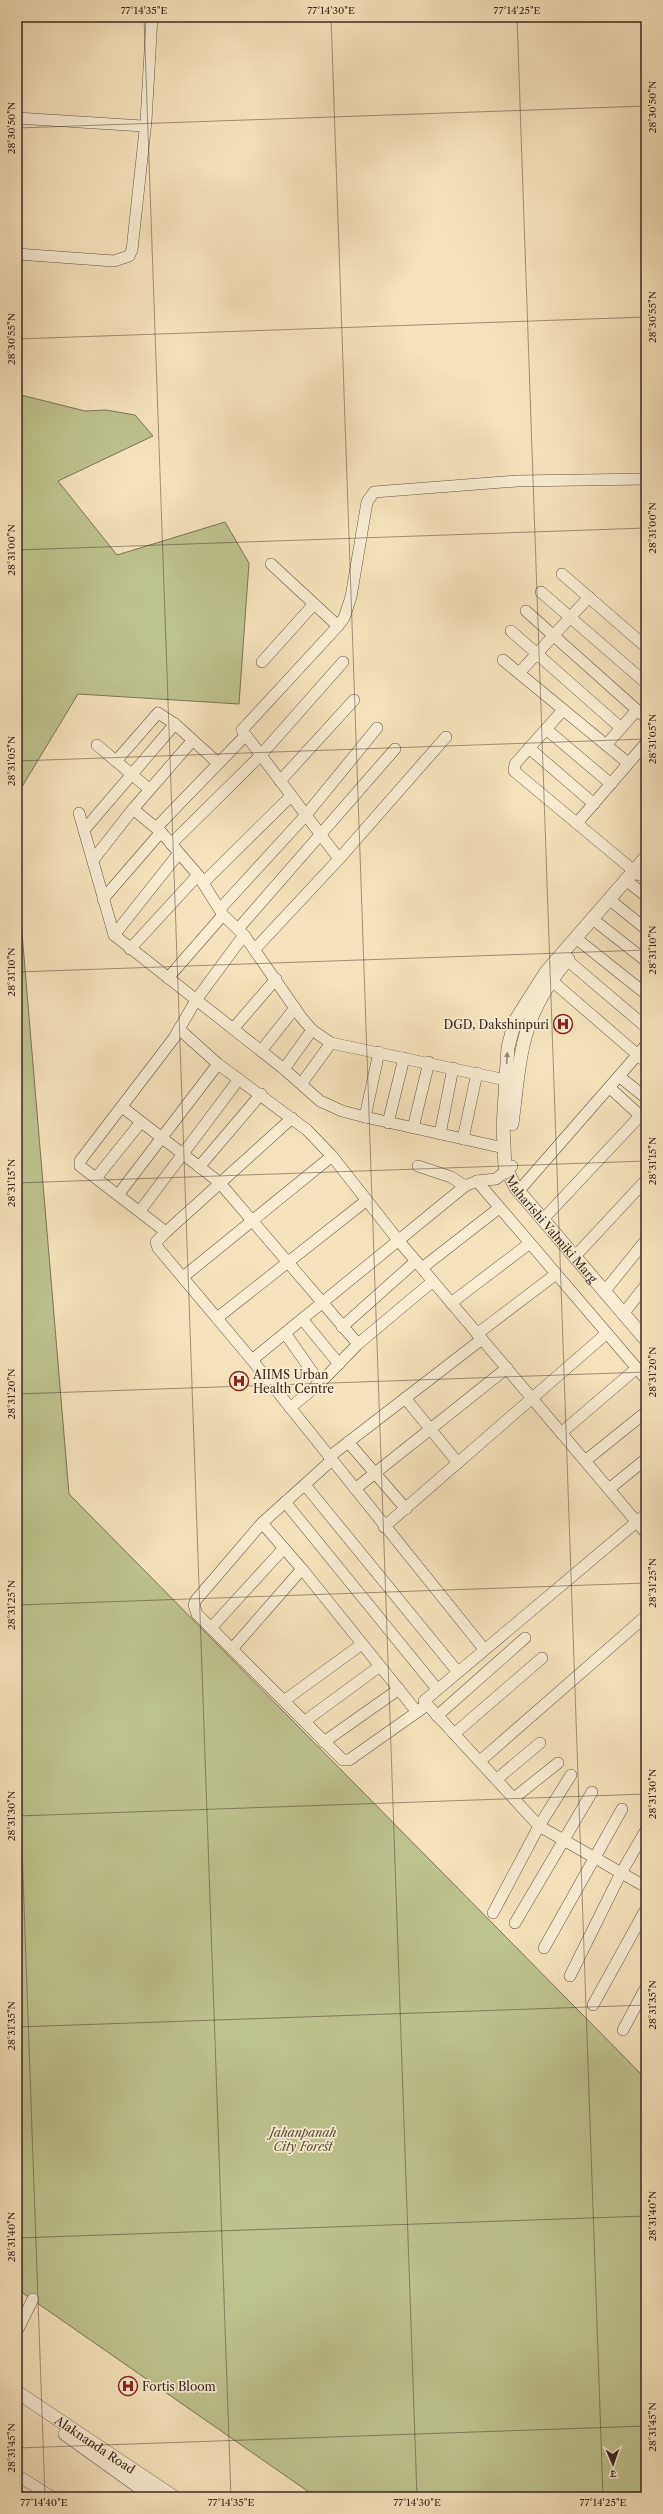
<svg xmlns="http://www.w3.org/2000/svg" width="663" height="2514" font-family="'Libre Caslon Text','Noto Serif Devanagari',serif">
  <rect width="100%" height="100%" fill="#f5e4bb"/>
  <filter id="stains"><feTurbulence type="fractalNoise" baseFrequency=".005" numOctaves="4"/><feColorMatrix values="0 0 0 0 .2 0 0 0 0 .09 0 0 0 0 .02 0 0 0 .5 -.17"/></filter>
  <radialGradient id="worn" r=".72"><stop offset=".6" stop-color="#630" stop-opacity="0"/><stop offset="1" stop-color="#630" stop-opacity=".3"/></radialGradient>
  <!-- green -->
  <g fill="#bec48e" stroke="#7c7658">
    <path d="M17,394l68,17 21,-1 29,5 18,21 -95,45 59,74 108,-33 24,41 -10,141 -161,-10 -61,101z"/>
    <path d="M17,873l52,621 577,585v418h-330l-299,-208z"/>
  </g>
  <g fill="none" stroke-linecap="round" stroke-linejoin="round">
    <!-- minor casing -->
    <g stroke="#695848" stroke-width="12">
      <g id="minor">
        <path d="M17,118l126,8"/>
        <path d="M17,254l97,7 15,-5 3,-6 14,-129 6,-104"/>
        <path d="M271,564l67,62 -96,104 97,129"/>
        <path d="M562,574l84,73"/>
        <path d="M541,592l105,91"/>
        <path d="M526,611l120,107"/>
        <path d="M338,626l6,-8 7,-21 16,-95 7,-10 143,-11 129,-2"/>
        <path d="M511,631l110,97"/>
        <path d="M503,660l125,103"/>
        <path d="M262,662l52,-58"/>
        <path d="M519,673l70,-76"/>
        <path d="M563,710l-48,54 -1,7 125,104"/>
        <path d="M546,729l65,55"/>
        <path d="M97,745l52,44"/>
        <path d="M606,745l31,-35"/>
        <path d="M529,748l65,56"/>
        <path d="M116,761l42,-48 17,11 43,39"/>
        <path d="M280,781l74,-81"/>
        <path d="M133,809l28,23 37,43 25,40 21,20 57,82 11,13 19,13 175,37"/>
        <path d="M79,813l35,122 170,134 36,32 22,10 23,6 139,31"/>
        <path d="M577,823l69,-80"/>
        <path d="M156,828l89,-92"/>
        <path d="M84,830l91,-106"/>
        <path d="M171,844l89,-88 83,-94"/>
        <path d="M93,860l40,-51 59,-68"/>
        <path d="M203,883l88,-87"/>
        <path d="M632,885l14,11"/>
        <path d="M103,899l58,-67"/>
        <path d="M615,904l31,25"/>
        <path d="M220,909l86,-94 71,-87"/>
        <path d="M599,924l47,37"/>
        <path d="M238,929l157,-180"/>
        <path d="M114,935l65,-82"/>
        <path d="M244,935l-48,65 -22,38 -94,123v5l86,66 -10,10 2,6 94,112 232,289"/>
        <path d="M582,943l64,51"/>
        <path d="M130,949l68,-74"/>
        <path d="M255,949l84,-90 107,-122"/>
        <path d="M567,960l79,67"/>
        <path d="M168,978l55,-63"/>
        <path d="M551,980l95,82"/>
        <path d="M179,1029l39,35 89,66 25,26 66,84 248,293"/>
        <path d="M233,1029l43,-50"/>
        <path d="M261,1051l34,-43"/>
        <path d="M284,1069l28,-39"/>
        <path d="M620,1077l26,21"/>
        <path d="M302,1083l29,-40"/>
        <path d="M610,1088l36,33"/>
        <path d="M122,1107l97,75 139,162"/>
        <path d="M365,1117l14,-65"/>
        <path d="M388,1123l16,-65"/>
        <path d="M413,1128l16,-66"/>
        <path d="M440,1134l13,-66"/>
        <path d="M463,1139l14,-66"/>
        <path d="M418,1166l33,11 14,9"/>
        <path d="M199,1167l62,-73"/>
        <path d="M96,1178l45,-56"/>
        <path d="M477,1181l169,198"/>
        <path d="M523,1186l123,-141"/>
        <path d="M118,1195l100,-131"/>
        <path d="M140,1211l99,-132"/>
        <path d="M547,1215l93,-99"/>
        <path d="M166,1232l126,-114"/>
        <path d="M579,1252l67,-72"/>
        <path d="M422,1268l77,-60"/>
        <path d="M183,1277l149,-121"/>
        <path d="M608,1287l38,-47"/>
        <path d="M451,1303l79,-60"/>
        <path d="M627,1309l19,-24"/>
        <path d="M217,1318l150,-118"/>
        <path d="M302,1319l37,45"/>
        <path d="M342,1327l74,-66"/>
        <path d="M285,1333l35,50"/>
        <path d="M477,1334l79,-60"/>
        <path d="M252,1360l213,-174 12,-5 19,-2 16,-13"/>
        <path d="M405,1398l53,65"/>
        <path d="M290,1408l30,-25 38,-39 75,-63"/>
        <path d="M561,1433l76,-65"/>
        <path d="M348,1442l58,67"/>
        <path d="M329,1457l153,-118"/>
        <path d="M332,1460l-70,63 40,46 115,143"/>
        <path d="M585,1461l61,-49"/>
        <path d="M305,1485l152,186"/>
        <path d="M355,1489l152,-121"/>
        <path d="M609,1489l37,-30"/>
        <path d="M285,1502l152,187"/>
        <path d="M646,1514l-222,187 115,125 107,61"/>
        <path d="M262,1523l-66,77 -2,5 3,9 146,146h6l78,-55"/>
        <path d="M384,1527l223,-194"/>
        <path d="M211,1628l73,-80"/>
        <path d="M232,1649l70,-80"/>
        <path d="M285,1700l77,-56"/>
        <path d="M437,1716l88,-78"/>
        <path d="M305,1721l75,-55"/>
        <path d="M454,1734l88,-76"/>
        <path d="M324,1742l75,-53"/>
        <path d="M480,1761l166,-145"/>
        <path d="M497,1779l43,-36"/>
        <path d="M514,1798l44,-35"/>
        <path d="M493,1913l46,-87 32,-51"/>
        <path d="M515,1923l77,-131"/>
        <path d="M544,1948l78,-139"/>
        <path d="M570,1976l51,-103 25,-43"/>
        <path d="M593,2005l53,-96"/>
        <path d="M623,2030l23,-43"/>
        <path d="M17,2331l16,-32"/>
        <path d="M17,2475l35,22"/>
      </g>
    </g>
    <!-- tertiary casing -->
    <g stroke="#695848" stroke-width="14">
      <g id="tertiary">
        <path id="s1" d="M646,857l-100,115 -31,49 -7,26 -5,79 2,41 11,21 130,152"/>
        <path d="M512,1124c9,-71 8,-108 56,-165"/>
        <path id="s2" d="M17,2392l157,105"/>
        <path d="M65,2434l88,63"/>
      </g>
    </g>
    <!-- minor -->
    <use href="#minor" stroke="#f8edd3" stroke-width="11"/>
    <!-- tertiary -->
    <use href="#tertiary" stroke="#f8edd3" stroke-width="13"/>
  </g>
  <!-- one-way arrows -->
  <defs><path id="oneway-solid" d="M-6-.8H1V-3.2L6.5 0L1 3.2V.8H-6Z"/></defs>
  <use fill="#998b7a" href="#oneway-solid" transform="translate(507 1058) rotate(-87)"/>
  <!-- ticks -->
  <path fill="none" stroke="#3a2921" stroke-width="1" stroke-opacity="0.45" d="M144,17l87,2480M331,17l86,2480M517,17l86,2480M17,128l629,-22M17,339l629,-22M17,550l629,-22M17,761l629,-22M17,972l629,-22M17,1183l629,-22M17,1394l629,-22M17,1605l629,-22M17,1707l28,790M17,1816l629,-22M17,2027l629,-22M17,2238l629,-22M17,2448l629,-22"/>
  <!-- icons -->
  <defs>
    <g id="hospital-ring" transform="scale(1)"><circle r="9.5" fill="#f8edd3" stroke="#8f2418" stroke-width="1.5"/><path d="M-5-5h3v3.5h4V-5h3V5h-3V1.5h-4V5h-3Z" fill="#8f2418"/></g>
  </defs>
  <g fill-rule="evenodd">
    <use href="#hospital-ring" x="563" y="1024"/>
    <use href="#hospital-ring" x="239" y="1381"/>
    <use href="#hospital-ring" x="128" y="2386"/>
  </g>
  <g text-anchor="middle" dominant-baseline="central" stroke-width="3.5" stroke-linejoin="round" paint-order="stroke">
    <!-- poi labels -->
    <g font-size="12" fill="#3a2921" stroke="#f8edd3" text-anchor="start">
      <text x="549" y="1024" text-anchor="end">DGD, Dakshinpuri</text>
      <text x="253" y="1374">AIIMS Urban<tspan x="253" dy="14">Health Centre</tspan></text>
      <text x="142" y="2386">Fortis Bloom</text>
    </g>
    <!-- street labels -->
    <g font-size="12" fill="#3a2921" stroke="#f8edd3">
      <text stroke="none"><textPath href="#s1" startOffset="435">Maharishi Valmiki Marg</textPath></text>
      <text stroke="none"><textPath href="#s2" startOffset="94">Alaknanda Road</textPath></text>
    </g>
    <!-- park labels -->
    <g font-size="12" font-style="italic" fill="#5b503c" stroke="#f8edd3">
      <text x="303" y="2132">Jahanpanah<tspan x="303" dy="14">City Forest</tspan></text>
    </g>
  </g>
  <!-- margin -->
  <rect width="663" height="2514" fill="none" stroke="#f5e4bb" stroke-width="44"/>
  <!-- north arrow -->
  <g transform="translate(613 2464) rotate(178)" stroke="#f8edd3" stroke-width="3" paint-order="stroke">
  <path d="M0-3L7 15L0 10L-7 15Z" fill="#3a2921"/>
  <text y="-6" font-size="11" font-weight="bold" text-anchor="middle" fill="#3a2921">उ</text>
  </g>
  <rect x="22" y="22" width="619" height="2470" fill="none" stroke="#3a2921" stroke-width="1.5"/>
  <g font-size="10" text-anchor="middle" fill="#3a2921">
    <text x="144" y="14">77°14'35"E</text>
    <text x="331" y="14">77°14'30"E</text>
    <text x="517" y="14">77°14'25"E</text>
    <text transform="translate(652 107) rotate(-90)" y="4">28°30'50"N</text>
    <text transform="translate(11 128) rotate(-90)" y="4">28°30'50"N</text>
    <text transform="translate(652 317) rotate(-90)" y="4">28°30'55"N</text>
    <text transform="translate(11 339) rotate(-90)" y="4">28°30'55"N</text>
    <text transform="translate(652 528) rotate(-90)" y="4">28°31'00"N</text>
    <text transform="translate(11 550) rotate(-90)" y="4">28°31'00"N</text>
    <text transform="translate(652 739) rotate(-90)" y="4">28°31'05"N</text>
    <text transform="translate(11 761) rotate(-90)" y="4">28°31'05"N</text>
    <text transform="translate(652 950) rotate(-90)" y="4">28°31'10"N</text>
    <text transform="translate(11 972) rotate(-90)" y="4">28°31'10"N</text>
    <text transform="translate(652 1161) rotate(-90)" y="4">28°31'15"N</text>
    <text transform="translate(11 1183) rotate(-90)" y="4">28°31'15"N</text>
    <text transform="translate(652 1372) rotate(-90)" y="4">28°31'20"N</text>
    <text transform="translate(11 1394) rotate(-90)" y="4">28°31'20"N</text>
    <text transform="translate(652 1583) rotate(-90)" y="4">28°31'25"N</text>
    <text transform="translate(11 1605) rotate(-90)" y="4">28°31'25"N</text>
    <text transform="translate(652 1794) rotate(-90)" y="4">28°31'30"N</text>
    <text transform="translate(11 1816) rotate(-90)" y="4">28°31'30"N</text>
    <text transform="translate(652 2005) rotate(-90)" y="4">28°31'35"N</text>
    <text transform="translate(11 2026) rotate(-90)" y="4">28°31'35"N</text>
    <text transform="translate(652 2216) rotate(-90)" y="4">28°31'40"N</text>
    <text transform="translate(11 2237) rotate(-90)" y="4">28°31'40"N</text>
    <text transform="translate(652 2427) rotate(-90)" y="4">28°31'45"N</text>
    <text transform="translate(11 2448) rotate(-90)" y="4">28°31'45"N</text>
    <text x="44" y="2506">77°14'40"E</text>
    <text x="231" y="2506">77°14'35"E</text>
    <text x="417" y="2506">77°14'30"E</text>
    <text x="603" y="2506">77°14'25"E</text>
  </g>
  <rect width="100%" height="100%" filter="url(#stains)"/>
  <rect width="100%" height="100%" fill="url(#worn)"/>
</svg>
